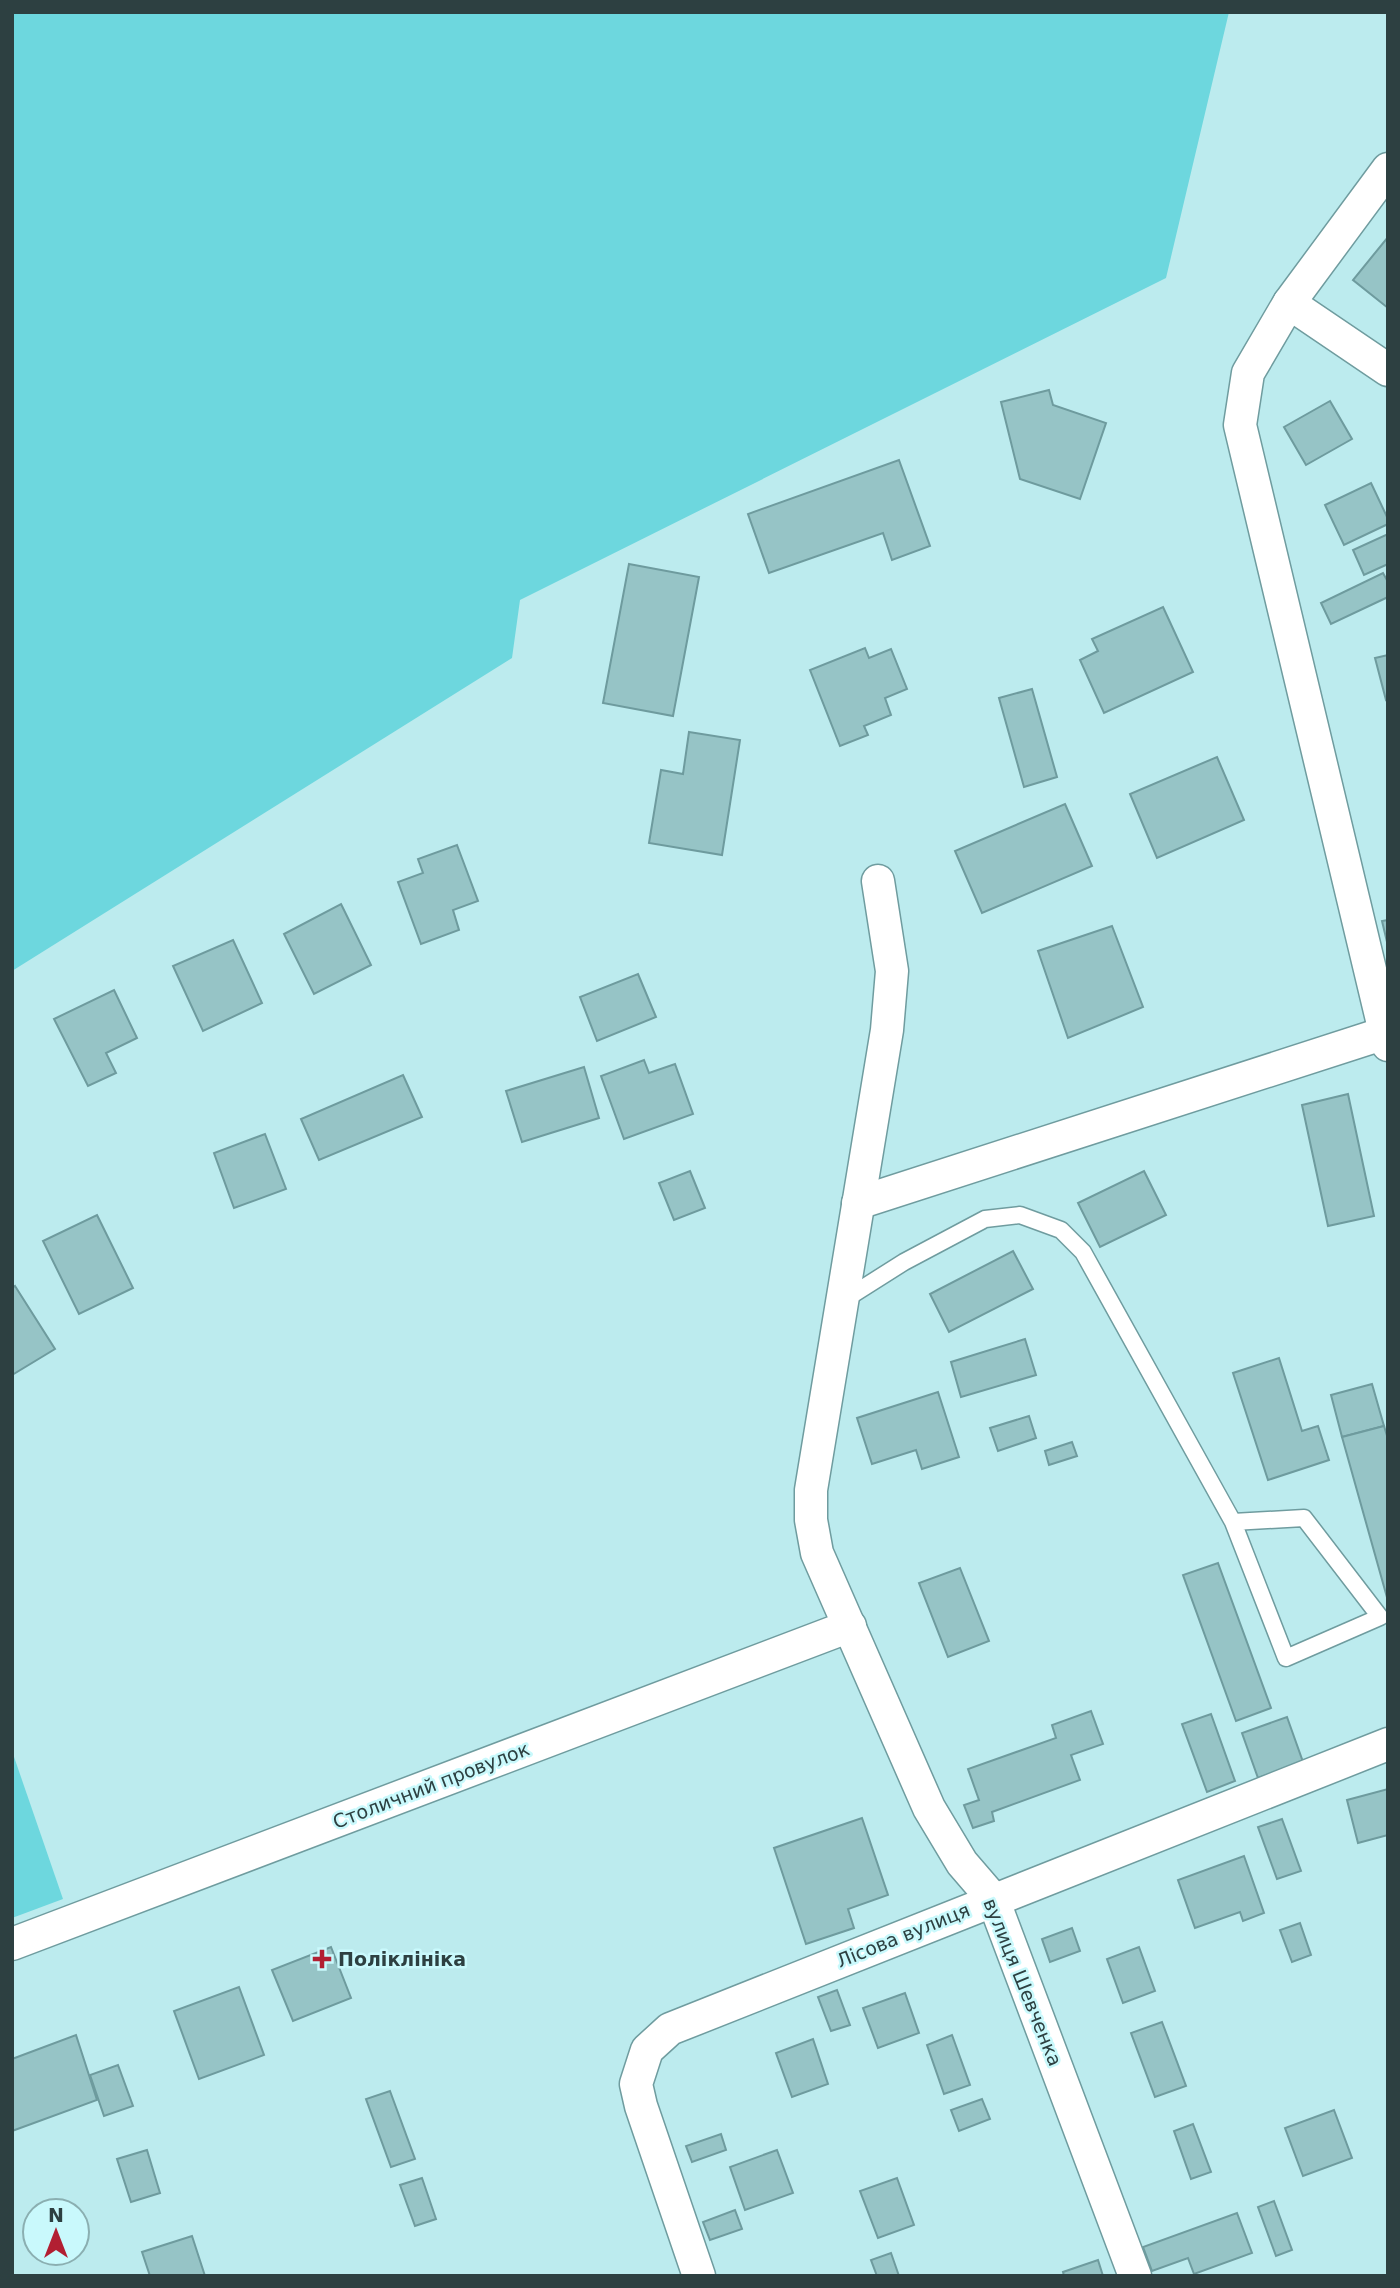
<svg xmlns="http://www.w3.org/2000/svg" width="1400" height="2288" font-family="'DejaVu Sans',sans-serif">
  <rect width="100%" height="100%" fill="#bcebee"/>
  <!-- green -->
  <g fill="#6dd7de">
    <path d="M12,12h1217l-63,266 -646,322 -8,58 -500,313z"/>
    <path d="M12,1751l51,148 -51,19z"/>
  </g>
  <!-- building -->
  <g fill="#96c4c6" stroke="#6e9b9e" stroke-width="2">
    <path d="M1388,237v71l-35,-28z"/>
    <path d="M1049,390l4,15 53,18 -26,76 -60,-20 -19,-77z"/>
    <path d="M1330,401l22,38 -46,26 -22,-38z"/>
    <path d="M899,460l31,86 -38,14 -9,-27 -114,40 -21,-59z"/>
    <path d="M1371,483l17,36v5l-44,21 -19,-40z"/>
    <path d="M1388,534v30l-24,11 -11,-25z"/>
    <path d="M629,564l70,13 -26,139 -70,-13z"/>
    <path d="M1383,573l5,9v15l-57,27 -10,-21z"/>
    <path d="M1163,607l30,65 -89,41 -24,-53 18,-9 -6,-12z"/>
    <path d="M865,648l4,10 22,-9 16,40 -22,9 6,17 -27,11 4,9 -28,11 -30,-76z"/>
    <path d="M1388,655v44l-2,1 -11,-42z"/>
    <path d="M1032,689l25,88 -33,10 -25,-89z"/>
    <path d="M689,732l51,8 -18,115 -73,-12 12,-73 22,4z"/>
    <path d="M1217,757l27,63 -87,38 -27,-64z"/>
    <path d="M1065,804l27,62 -110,47 -27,-62z"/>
    <path d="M457,845l21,56 -25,9 6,20 -38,14 -23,-62 25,-9 -5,-14z"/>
    <path d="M341,904l30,61 -57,29 -30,-60z"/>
    <path d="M1388,920v22h-1l-5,-21z"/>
    <path d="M1112,926l31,81 -75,31 -30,-87z"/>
    <path d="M233,940l29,63 -59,28 -30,-65z"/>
    <path d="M638,974l18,43 -59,24 -17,-44z"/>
    <path d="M114,990l23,48 -31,15 10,20 -28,13 -34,-67z"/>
    <path d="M644,1060l5,13 26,-9 18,50 -69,25 -23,-63z"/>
    <path d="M584,1067l15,51 -77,24 -16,-51z"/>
    <path d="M403,1075l19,42 -103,43 -18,-41z"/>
    <path d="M1348,1094l26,122 -46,10 -26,-121z"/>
    <path d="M265,1134l21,55 -52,19 -20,-55z"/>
    <path d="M690,1171l15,37 -31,12 -15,-37z"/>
    <path d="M1144,1171l22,44 -66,32 -22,-44z"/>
    <path d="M97,1215l36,73 -54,26 -36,-73z"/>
    <path d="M1013,1251l20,38 -84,43 -19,-38z"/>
    <path d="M15,1286l40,63 -43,26v-87z"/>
    <path d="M1025,1339l11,36 -75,22 -10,-35z"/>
    <path d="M1279,1358l23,73 16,-5 11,34 -61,20 -35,-107z"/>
    <path d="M1372,1384l12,42 -42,11 -11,-42z"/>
    <path d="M938,1392l21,65 -37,12 -6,-19 -44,14 -15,-46z"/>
    <path d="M1029,1416l7,22 -38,13 -8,-23z"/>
    <path d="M1384,1426l4,13v162l-46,-164z"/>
    <path d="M1072,1442l5,14 -28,9 -4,-14z"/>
    <path d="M1218,1563l53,145 -35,13 -53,-146z"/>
    <path d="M960,1568l29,73 -41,16 -29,-74z"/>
    <path d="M1091,1711l12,33 -32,11 9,25 -88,32 2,9 -21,7 -9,-23 15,-5 -11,-31 88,-31 -4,-13z"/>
    <path d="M1211,1714l24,67 -28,11 -25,-68z"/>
    <path d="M1287,1717l16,45 -45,16 -16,-45z"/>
    <path d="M1388,1789v46l-30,8 -11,-43z"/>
    <path d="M862,1818l26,77 -40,14 6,19 -48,16 -32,-96z"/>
    <path d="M1282,1819l19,52 -24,8 -19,-52z"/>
    <path d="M1244,1856l20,57 -21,8 -3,-9 -45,16 -17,-48z"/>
    <path d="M1300,1923l11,32 -19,7 -12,-32z"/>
    <path d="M1072,1928l8,23 -30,11 -8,-23z"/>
    <path d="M331,1947l20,51 -58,23 -21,-51z"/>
    <path d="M1139,1947l16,44 -32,12 -16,-44z"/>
    <path d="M239,1987l25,68 -65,24 -25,-68z"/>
    <path d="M837,1990l13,35 -19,6 -13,-34z"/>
    <path d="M905,1993l14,40 -41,15 -15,-40z"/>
    <path d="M1162,2022l24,64 -31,11 -24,-64z"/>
    <path d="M76,2035l21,65 -85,31v-72z"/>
    <path d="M952,2035l18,50 -26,9 -17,-49z"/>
    <path d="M813,2039l15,45 -36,13 -16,-44z"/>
    <path d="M118,2065l15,41 -29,10 -14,-41z"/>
    <path d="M390,2091l25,68 -24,8 -25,-68z"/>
    <path d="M982,2099l8,20 -31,12 -8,-21z"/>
    <path d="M1334,2110l18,48 -49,18 -18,-48z"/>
    <path d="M1193,2124l18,48 -20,7 -17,-48z"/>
    <path d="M721,2134l5,16 -34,12 -6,-16z"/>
    <path d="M147,2150l13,43 -29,9 -14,-43z"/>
    <path d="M777,2150l16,43 -48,17 -15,-43z"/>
    <path d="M422,2178l14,41 -21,7 -15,-41z"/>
    <path d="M897,2178l17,47 -36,13 -18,-47z"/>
    <path d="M1274,2201l18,49 -16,6 -18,-49z"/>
    <path d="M735,2210l7,19 -32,11 -7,-18z"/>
    <path d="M1237,2213l15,40 -58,21 -6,-16 -36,13 -9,-24z"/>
    <path d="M192,2236l13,40h-55l-8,-24z"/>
    <path d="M891,2253l8,23h-22l-6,-16z"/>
    <path d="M1098,2260l5,16h-39l-1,-4z"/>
  </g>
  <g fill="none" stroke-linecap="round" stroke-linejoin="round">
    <!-- service casing -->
    <g stroke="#6f9c9f" stroke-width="19">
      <path id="service" d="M844,1300l60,-38 81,-43 35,-4 41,15 22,22 150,270 53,136 94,-41 -76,-99 -71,4"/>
    </g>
    <!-- minor casing -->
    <g stroke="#6f9c9f" stroke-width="35">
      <g id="minor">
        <path d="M1388,169l-99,134 -41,70 -8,52 148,620"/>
        <path d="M1289,303l99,67"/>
        <path d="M878,881l14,90 -5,59 -76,460v30l6,33 112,255 33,55 31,36 142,377"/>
        <path d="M858,1203l527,-170"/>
        <path d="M12,1944l838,-318"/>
        <path d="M699,2276l-58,-170 -5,-22 11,-34 23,-21 718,-285"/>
      </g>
    </g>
    <!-- service -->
    <use href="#service" stroke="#fff" stroke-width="16"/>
    <!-- minor -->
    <use href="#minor" stroke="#fff" stroke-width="32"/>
  </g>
  <!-- markers -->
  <path fill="#b21f32" stroke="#c9f9fc" stroke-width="2.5" d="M318.5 1948.5h7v7h7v7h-7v7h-7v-7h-7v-7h7z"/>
  <g text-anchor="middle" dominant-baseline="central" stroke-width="5" stroke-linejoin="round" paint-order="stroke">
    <!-- street labels -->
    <g font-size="19" fill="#2d4041" stroke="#c9f9fc">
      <text transform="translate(431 1785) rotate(-21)">Столичний провулок</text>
      <text transform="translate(903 1935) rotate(-22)">Лісова вулиця</text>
      <text transform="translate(1023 1982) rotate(68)">вулиця Шевченка</text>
    </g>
    <!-- poi labels -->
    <g font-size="19" font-weight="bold" fill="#2d4041" stroke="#c9f9fc" text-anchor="start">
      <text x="338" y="1959">Поліклініка</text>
    </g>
  </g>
  <!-- border -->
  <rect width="1400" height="2288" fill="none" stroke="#2d4041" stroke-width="28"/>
  <!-- north arrow -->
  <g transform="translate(56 2232)"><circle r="33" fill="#c9f9fc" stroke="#8bafb1" stroke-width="2"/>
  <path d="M0-5L12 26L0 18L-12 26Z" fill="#b21f32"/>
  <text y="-10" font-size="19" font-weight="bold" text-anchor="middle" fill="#2d4041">N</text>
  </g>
</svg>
